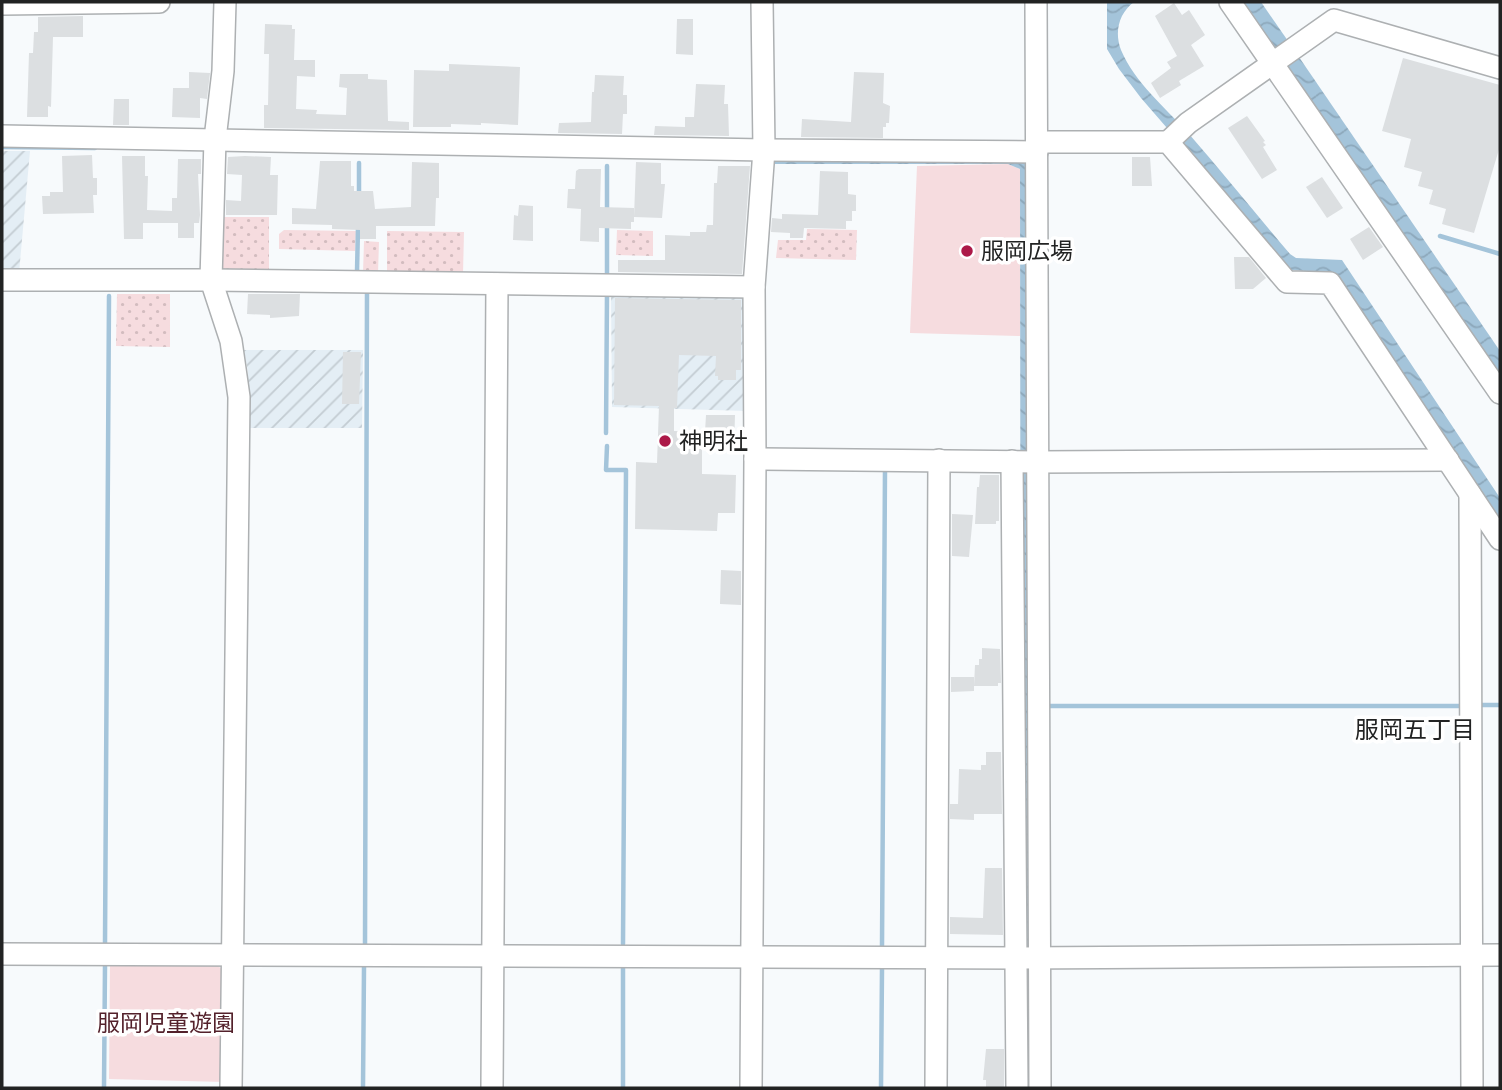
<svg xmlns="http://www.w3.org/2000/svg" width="1502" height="1090" font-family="'Fira Sans Condensed','Noto Sans JP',sans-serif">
  <defs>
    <pattern id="industrial-furrows" width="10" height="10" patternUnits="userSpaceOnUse" patternTransform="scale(1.75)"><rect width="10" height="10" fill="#e4eef5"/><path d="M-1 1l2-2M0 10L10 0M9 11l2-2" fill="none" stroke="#c3ccd2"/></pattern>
    <pattern id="garden-dots" width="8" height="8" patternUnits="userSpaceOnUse" patternTransform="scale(1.75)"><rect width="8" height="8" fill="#f6dcdf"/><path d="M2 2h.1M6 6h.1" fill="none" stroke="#d3bcbf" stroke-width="1.8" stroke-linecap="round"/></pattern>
    <pattern id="water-waves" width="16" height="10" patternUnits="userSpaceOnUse" patternTransform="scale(1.75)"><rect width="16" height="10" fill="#a4c4da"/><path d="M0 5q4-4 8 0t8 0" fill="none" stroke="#8da8bb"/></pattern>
  </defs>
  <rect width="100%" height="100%" fill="#f7fafc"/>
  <!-- industrial -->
  <g fill="url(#industrial-furrows)">
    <path d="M2,151h28l-11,122h-17z"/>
    <path d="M611,294l131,2 6,5 -1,110 -135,-4z"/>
    <path d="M244,350h119l-1,78h-113l-1,-56z"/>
  </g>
  <!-- green -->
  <g fill="#f6dcdf">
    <path d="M1008,164l12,5v167l-110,-3 7,-167z"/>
    <path d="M110,965l108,1 5,4 1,112 -115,-3z"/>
  </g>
  <!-- garden -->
  <g fill="url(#garden-dots)">
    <path d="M219,217h50v58l-42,-1 -5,-5z"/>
    <path d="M807,229l50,1 -1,30 -80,-2 2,-18h28z"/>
    <path d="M284,230l72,1 -1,20 -76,-2v-15z"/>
    <path d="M617,230l36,1v25l-37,-1z"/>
    <path d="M387,231l77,1 -1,42h-76z"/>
    <path d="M364,241l15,1 -1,31h-15z"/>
    <path d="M117,294h53v53l-54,-1z"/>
  </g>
  <!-- water -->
  <g fill="url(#water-waves)">
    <path d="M1107,2h27c-15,11 -20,30 -13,48 14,33 44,57 68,84 34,39 67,80 101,120l6,4 46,2 158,238v24l-166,-249 -44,-3 -149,-172 -22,-29 -12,-20z"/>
    <path d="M1242,2h19l27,39 212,310v26z"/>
    <path d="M773,159h250l4,9 3,920h-9l-1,-919 -12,-5h-236z"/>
  </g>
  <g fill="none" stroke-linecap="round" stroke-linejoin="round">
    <!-- stream -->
    <g stroke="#a4c4da" stroke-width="4.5">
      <path d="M2,147l93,1"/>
      <path d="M359,194v-31"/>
      <path d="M607,210v-44"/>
      <path d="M1440,236l60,18"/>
      <path d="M357,272l1,-45"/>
      <path d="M607,273v-51"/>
      <path d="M606,433l1,-140"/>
      <path d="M607,446l-1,24h20l-3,474"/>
      <path d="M1477,705h23"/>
      <path d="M1050,706h413"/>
      <path d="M105,943l4,-647"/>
      <path d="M365,945l2,-654"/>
      <path d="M882,947l3,-478"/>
      <path d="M104,1088l1,-123"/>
      <path d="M363,1088l1,-121"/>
      <path d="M623,1088v-120"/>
      <path d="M881,1088l1,-119"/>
    </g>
  </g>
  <!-- building -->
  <g fill="#dcdfe1">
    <path d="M1174,3l8,12 7,-5 16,25 -14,10 13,21 -25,15 2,4 -21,13 -9,-15 20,-15 -4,-6 10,-6 -22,-40z"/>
    <path d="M83,16v21h-30l-2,70 -3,-1v11h-21l2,-64h4l1,-21h4v-15z"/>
    <path d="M677,19h16v36l-17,-1z"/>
    <path d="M265,24l27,1v4h3l-1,31h21v17l-18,-1 -1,33 21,1 -1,4 30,1 1,-27 -8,-1 1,-13h28v5l19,1 1,41 21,1v8l-145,-2v-23h4l1,-51h-5z"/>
    <path d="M1403,58l97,27v61l-26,87 -32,-9 4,-15 -17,-5 4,-14 -15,-4 4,-14 -18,-5 7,-28 -29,-8z"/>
    <path d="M449,64l71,3 -2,58 -37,-2v2l-30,-1v3h-38l1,-57 35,1z"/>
    <path d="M189,72l21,1 -3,26 -7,-1v20l-28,-1 1,-29h16z"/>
    <path d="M854,72l30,1 -1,30 7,3 -1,17h-3v4h-3v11l-82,-1 1,-18 49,3z"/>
    <path d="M595,75l29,1 -1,19h4v19h-4l-1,20 -64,-1 1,-10 32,-1 1,-30h2z"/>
    <path d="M696,84l29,1 -1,19h4l1,32 -75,-1 1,-9 30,1v-10h9z"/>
    <path d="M114,99h15v26h-16z"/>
    <path d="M1247,116l18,25 -2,1 3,3 -3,2 14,23 -15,9 -34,-51z"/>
    <path d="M92,155l1,23h4v17h-4l1,18 -51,1 -1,-18h8v-4h13l-1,-36z"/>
    <path d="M122,156h23v20h3l-1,34 25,1v-13h5l1,-39h23v15h-3l2,41 -1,8h-5v15h-16v-15h-35v16h-19z"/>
    <path d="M245,156l26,1 -1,18h8l-1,40h-51v-15l15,1 1,-26 -15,-1 1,-17z"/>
    <path d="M1132,157h18l2,29h-20z"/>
    <path d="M320,161h31v25h3v5h19l2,18 36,-2 1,-45 27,1v35h-3l-1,28h-59v13h-16v-9l-28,-1v-4l-40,-1v-16l24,1z"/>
    <path d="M636,162l25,1v21h4l-3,34 -28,-1z"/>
    <path d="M718,166h32l-8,108 -124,-2v-12h47v-25l25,1v-4h16l1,-7h6l1,-42h3z"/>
    <path d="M579,169h22l-1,38 34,1v14h-3v7l-32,-1v14l-19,-1 1,-32 -14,-1 1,-19h7l1,-18z"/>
    <path d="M820,171l28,1v22l8,1v16h-4v10h-6v8l-42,-1 -1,10h-13v-5l-19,-1 1,-14 10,1v-5l36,1z"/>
    <path d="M1322,177l21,31 -16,10 -21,-31z"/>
    <path d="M519,205l14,1v35l-20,-1 1,-25 4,1z"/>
    <path d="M1369,227l14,20 -20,13 -13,-21z"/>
    <path d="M1234,257h15l17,21 -13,11h-18z"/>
    <path d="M248,294h52l-1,22 -29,2v-3l-23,-1z"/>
    <path d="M615,298l126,2v70h-5v10h-18v-4h-3l1,-20 -37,-1 -2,53h-3v23l31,1 1,-17h29l-1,34h-32v25l34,1 -1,38h-17l-1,18 -82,-2 1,-67 21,1 2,-57 -45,-1z"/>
    <path d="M343,352h18l-2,52h-17z"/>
    <path d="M980,475h19v46h-3v3h-21l2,-37h2z"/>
    <path d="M952,514l21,1 -4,42 -17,-1z"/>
    <path d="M721,570l20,1v34l-21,-1z"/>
    <path d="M982,648l18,1 1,34h-3v3h-24l1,-21h4v-6h3z"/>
    <path d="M951,677h23v14l-23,1z"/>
    <path d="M986,752h15l1,62h-28v6l-24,-1v-15h8l1,-35 22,1v-5h5z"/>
    <path d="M985,868h17l1,67 -53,-1v-17l33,1z"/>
    <path d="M986,1049h18v39h-18v-8h-3z"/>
  </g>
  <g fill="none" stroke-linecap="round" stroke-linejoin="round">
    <!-- minor casing -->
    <g stroke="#adb0b2" stroke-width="24">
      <g id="minor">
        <path d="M225,2l-2,69 -8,68 -4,141 20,61 8,56 -8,691"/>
        <path d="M1036,2l4,1086"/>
        <path d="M1230,2l270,391"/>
        <path d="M2,4l157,-2"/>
        <path d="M2,136l762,14 273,2"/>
        <path d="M1037,142h131l119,140 43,1 170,256"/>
        <path d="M1168,142l20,-19 146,-103 166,48"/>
        <path d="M2,280h209l543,7"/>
        <path d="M755,459l283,3 410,-2"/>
        <path d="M1012,461l5,627"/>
        <path d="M1470,494l2,594"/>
        <path d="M2,954l1018,4 480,-3"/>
        <path d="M492,1088l5,-804"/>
        <path d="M751,1088l4,-629 -1,-172 10,-137 -2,-148"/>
        <path d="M936,1088l3,-628"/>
      </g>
    </g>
    <!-- minor -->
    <use href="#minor" stroke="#fff" stroke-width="21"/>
  </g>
  <!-- markers -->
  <g fill="#ac1948" stroke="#fff" stroke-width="2.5">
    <circle cx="967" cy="251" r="7"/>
    <circle cx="665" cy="441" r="7"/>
  </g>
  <g text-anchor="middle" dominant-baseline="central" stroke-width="7" stroke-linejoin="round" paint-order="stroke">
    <!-- poi labels -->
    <g font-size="23" fill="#222323" stroke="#fff" text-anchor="start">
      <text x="981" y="251">服岡広場</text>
      <text x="679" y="441">神明社</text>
    </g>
    <!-- park labels -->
    <g font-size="23" fill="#53212b" stroke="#fff">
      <text x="166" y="1023">服岡児童遊園</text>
    </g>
    <!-- neighbourhood labels -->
    <g font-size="24" fill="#222323" stroke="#fff">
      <text x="1415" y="730">服岡五丁目</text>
    </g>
  </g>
  <!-- border -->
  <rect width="1502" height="1090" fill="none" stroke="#222323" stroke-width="7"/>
</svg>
